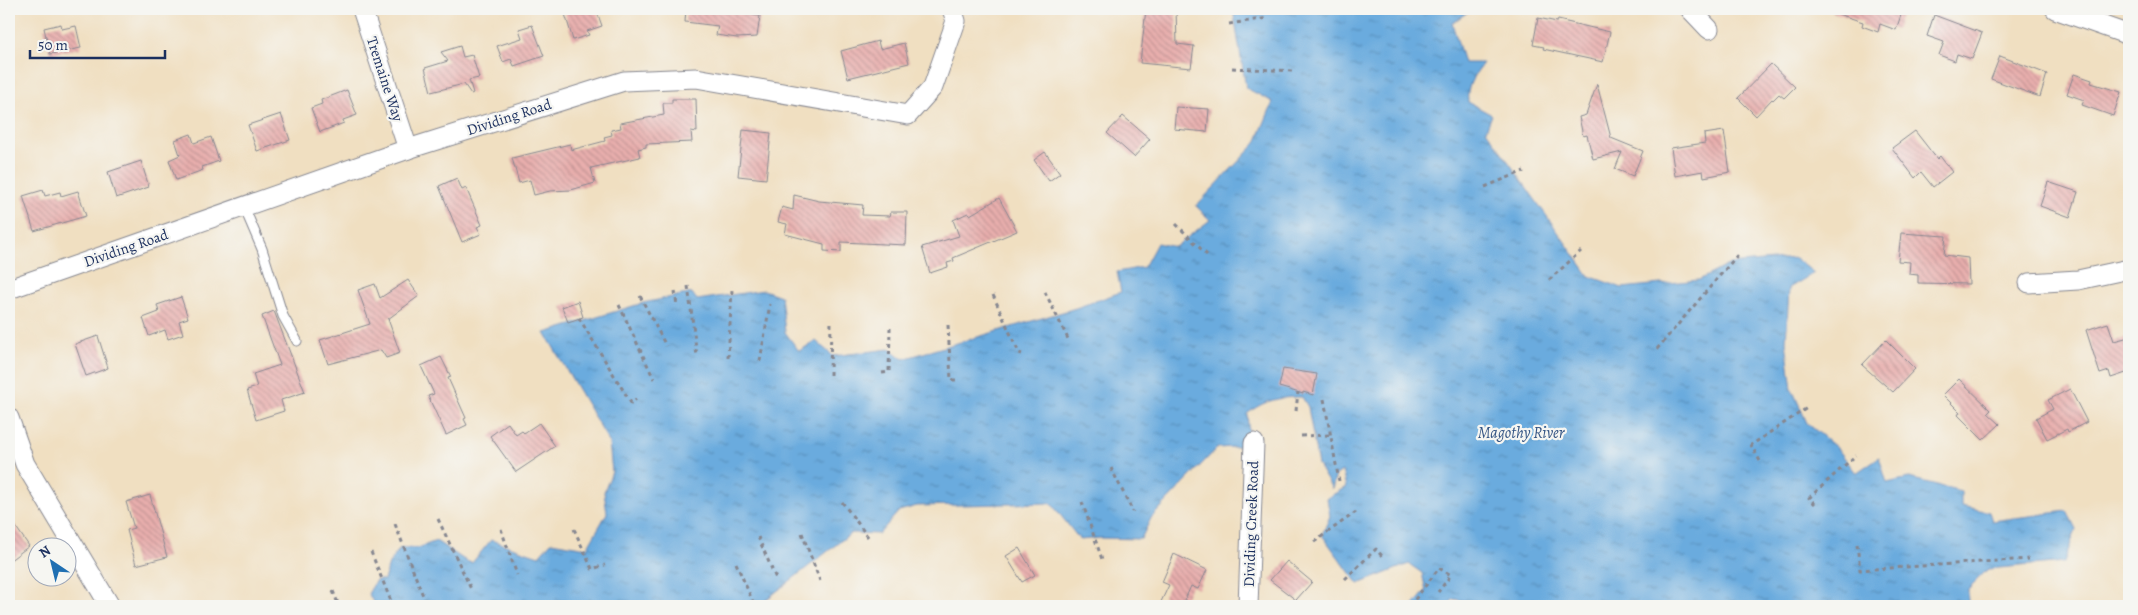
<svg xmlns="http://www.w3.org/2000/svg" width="2138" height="615" font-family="Alegreya,serif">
  <defs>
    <pattern id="water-ripples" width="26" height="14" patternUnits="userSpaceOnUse" patternTransform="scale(1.25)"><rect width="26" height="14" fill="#6aabde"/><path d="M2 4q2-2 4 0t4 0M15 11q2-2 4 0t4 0" fill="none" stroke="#568cb7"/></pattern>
    <pattern id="building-back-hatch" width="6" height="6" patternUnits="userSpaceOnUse" patternTransform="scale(1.25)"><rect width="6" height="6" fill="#e9afad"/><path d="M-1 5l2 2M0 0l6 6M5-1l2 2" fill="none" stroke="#bc8f90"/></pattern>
  </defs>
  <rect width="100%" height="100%" fill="#f6f6f2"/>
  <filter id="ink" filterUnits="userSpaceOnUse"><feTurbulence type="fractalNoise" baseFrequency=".02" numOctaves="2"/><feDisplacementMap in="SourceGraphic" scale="10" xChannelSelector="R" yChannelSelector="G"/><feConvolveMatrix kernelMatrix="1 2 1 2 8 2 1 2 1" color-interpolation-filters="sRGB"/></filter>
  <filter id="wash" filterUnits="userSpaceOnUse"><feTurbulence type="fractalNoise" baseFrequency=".0096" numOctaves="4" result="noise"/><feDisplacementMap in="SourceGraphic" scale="20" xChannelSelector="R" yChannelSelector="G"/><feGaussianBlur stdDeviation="1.12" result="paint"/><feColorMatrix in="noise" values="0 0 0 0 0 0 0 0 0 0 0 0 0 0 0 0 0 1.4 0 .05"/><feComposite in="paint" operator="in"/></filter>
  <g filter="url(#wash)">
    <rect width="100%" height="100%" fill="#f0dfc1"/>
    <!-- water -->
    <path fill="url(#water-ripples)" stroke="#426d9e" d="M1233,9h239l-20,14 12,40h19c-9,13 -17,23 -15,39l24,13 -6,15 103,146 33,12 77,-8 31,-16 65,-6 19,15 -25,15 -3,54 6,47 15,34 30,25 19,25 23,-16 8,26 22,-5 52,13v15l28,6 3,9 75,-10 9,18 -12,33 -76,7 -20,20v15l-9,2h-484l-3,-4 -18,-3 -8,7h-33l13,-15 -4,-18 -13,-9 -51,20 -36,-49 8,-19 -3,-18 19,-11 -4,-16 -6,4 -4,14 -14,-24 -10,-58 -6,-10c-22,0 -38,3 -55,17l3,32 -33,2 -66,70 -10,21 -40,-1 -21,2 -29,-37 -134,3 -18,5 -20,23 -28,-1 -93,73h-382l-8,-12 8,-14h8l5,-16 11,-16h18l18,-7 30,20 6,2 19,-23 48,16 12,-14 36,6 20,-35 -3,-21 8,-20 -3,-30 -64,-109 98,-30 49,-10 5,7 67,-10 17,6 4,36 14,19 17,-10 17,15 57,-7 13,10 173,-51 45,-16 -4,-20 27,-5 13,-24 18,4 35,-27 -14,-14 60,-63 17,-41 -27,-14z"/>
    <g id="blocks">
      <!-- building -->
      <g fill="url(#building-back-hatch)">
        <path d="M565,9h31l6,17 -15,5 2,4 -16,5 -8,-26h1z"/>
        <path d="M686,9h20l54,7 -3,21 -20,1 -21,-3 2,-9 -33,-4z"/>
        <path d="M1146,9h30l1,35 17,2 -3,22 -51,-5z"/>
        <path d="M1832,9h71l-7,21 -16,-6 -2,8 -16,-6 1,-4 -31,-10z"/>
        <path d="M1934,15l48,18 -10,26 -15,-5 -2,7 -16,-6 5,-13 -17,-6z"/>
        <path d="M1538,18l19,4 1,-2 52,12 -7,30 -60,-13 1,-2 -11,-2z"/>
        <path d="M61,24l1,5 14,-3 5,22 -31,6 -6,-26z"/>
        <path d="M532,25l12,31 -30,10 -3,-7 -8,3 -6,-16 25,-8 -3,-9z"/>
        <path d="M878,41l2,8 24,-6 5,20 -61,15 -7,-27z"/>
        <path d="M460,46l3,11 9,-2 7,23 -10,2 4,13 -2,1 -7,-10 -33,8 -6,-24 23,-7 -7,-9z"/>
        <path d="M2000,56l47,18 -7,23 -49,-18z"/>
        <path d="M1771,64l24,23 -11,11 -5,-4 -6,6 -1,-1 -16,17 -18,-18z"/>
        <path d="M2074,74l18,6 -1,3 30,9 -8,24 -31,-11 2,-5 -17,-6z"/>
        <path d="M1597,84l14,54 32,13 -10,25 -18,-7 7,-17 -29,7 -6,-24 -4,1 -4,-19 7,-2z"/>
        <path d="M347,90l10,25 -14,5 1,3 -24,9 -9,-24 11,-4 -1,-4z"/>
        <path d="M672,99h24l1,33 -6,-1 1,11 -46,2v3l-8,2 2,8 -49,11 4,15 -24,7 -21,1 -16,4 -4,-15 -11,3 -7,-25 58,-14 1,6 34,-9 -1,-4 8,-2 -1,-5 10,-2 -1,-5 44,-8 -1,-12h9z"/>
        <path d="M1176,107l33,2 -2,23 -33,-3z"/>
        <path d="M281,114l9,26 -33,11 -9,-26z"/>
        <path d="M1123,116l27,23 -16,18 -27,-24z"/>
        <path d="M743,130l28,3 -5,46 -28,-3z"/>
        <path d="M1724,131l6,41 -26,5 -1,-6 -28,5 -4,-28 34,-5 -1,-9z"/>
        <path d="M1915,131l22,28 3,-3 12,16 -19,15 -12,-15 -6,6 -23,-30z"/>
        <path d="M191,134l3,9 17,-6 8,24 -17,6 1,3 -27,10 -7,-20 11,-5 -5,-15z"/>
        <path d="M1045,152l15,21 -11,8 -15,-21z"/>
        <path d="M141,161l8,26 -33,11 -8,-26z"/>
        <path d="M457,178l5,12 4,-2 16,37 -5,2 4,7 -19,8 -23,-56z"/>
        <path d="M2048,182l30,10 -8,25 -30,-11z"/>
        <path d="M43,190l2,6 15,-4 1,4 17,-5 8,25 -52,15 -11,-35z"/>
        <path d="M794,195l25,6 44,4 -1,10 28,1 1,-4h16l-1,33 -65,-3v10l-17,-1v-7l-39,-10 2,-10 -9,-2 4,-15 11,3z"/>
        <path d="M999,198l18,33 -64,27 1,3 -7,2 1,4 -18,6 -8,-26 37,-11 -6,-16 15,-7 2,2z"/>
        <path d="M1901,233l45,3 -2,19 24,3 1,26 -51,-1v-8l-9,-1 1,-12 -12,-1z"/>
        <path d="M408,280l11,16 -31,23 12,34 -14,5 -5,-8 -53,14 -8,-24 50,-16 -12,-34 17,-6 5,14z"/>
        <path d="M181,297l7,21 -9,3 4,13 -15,5 -3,-9 -16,6 -6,-18 16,-6 -2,-7z"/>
        <path d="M578,301l5,16 -15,5 -6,-15z"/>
        <path d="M274,311l31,81 -24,8 3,11 -28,9 -9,-30 10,-3 -4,-13 27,-9 -18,-49z"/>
        <path d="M2108,323l6,18 15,-4v35l-18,6 -2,-7 -9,3 -14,-44z"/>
        <path d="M98,336l10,32 -22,8 -11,-32z"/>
        <path d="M1886,340l29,29 -22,23 -31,-27z"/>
        <path d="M441,357l10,20 -3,1 18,40 -2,1 3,6 -21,10 -18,-39 6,-2 -13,-28z"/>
        <path d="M1283,369l34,5 -4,21 -10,-3v2l-24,-7z"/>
        <path d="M1959,379l32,31 -3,3 12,11 -17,16 -25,-25 2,-3 -17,-17z"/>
        <path d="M2070,389l17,33 -19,10 -1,-3 -20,10 -11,-21 17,-9 -5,-9z"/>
        <path d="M508,423l8,12 6,-4 2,2 15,-10 16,23 -39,26 -26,-36z"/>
        <path d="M150,495l17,62 -31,8 -9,-35 7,-2 -8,-26z"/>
        <path d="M9,517l20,29 -20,15z"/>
        <path d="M1019,548l16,27 -13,7 -16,-26z"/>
        <path d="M1174,554l33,16 -9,19 -7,-3 -9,20h-23l10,-21 -7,-3z"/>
        <path d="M1287,561l25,21 -16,18 -26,-20z"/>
      </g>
    </g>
  </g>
  <g filter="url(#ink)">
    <use href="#blocks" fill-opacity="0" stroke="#868790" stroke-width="1"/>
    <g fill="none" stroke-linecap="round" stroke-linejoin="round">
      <!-- service casing -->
      <g stroke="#868790" stroke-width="11">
        <path id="service" d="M244,207l18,42 21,67 14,25"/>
      </g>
      <!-- minor casing -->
      <g stroke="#868790" stroke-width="21">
        <g id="minor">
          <path d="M362,9l46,140"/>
          <path d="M1690,9l19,20"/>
          <path d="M2055,9l74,26"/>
          <path d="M2029,283l49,-3 51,-11"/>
          <path d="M9,289l399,-140 216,-68 72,-3 212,37 25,-28 23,-66 -4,-12"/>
          <path d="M9,418l16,46 85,142"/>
          <path d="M1248,606l6,-163"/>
        </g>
      </g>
      <!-- path -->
      <g stroke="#868790" stroke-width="3" stroke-dasharray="4 4" stroke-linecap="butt">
        <path d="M1229,24l39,-6"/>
        <path d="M1232,68l61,3"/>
        <path d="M1485,187l39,-16"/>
        <path d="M1176,224l31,31"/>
        <path d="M1549,280l32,-29"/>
        <path d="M688,286l9,70"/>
        <path d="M675,291l2,15"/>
        <path d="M1045,292l24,49"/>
        <path d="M993,295l26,58 3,1"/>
        <path d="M640,296l26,50"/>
        <path d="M619,305l35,74"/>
        <path d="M579,318l52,85 5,-4"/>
        <path d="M948,325l3,55h5"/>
        <path d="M1657,349l83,-97"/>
        <path d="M728,358l4,-68"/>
        <path d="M760,361l10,-57"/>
        <path d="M882,373l7,-1 1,-44"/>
        <path d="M830,375l1,-55"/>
        <path d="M1324,399l15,82"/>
        <path d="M1296,411l2,-19"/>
        <path d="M1301,436l29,-1"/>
        <path d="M1760,461l-9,-16 56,-37"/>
        <path d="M1111,468l22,44"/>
        <path d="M842,502l26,35"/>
        <path d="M1082,502l21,60"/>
        <path d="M1815,504l-6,-6 47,-43"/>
        <path d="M438,519l33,70"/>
        <path d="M395,524l32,82"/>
        <path d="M501,529l16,46"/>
        <path d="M574,529l18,40 13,-4"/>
        <path d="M802,533l18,48"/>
        <path d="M758,537l19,44"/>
        <path d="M1314,542l42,-30"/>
        <path d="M1857,544l3,26 169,-11"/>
        <path d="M371,552l22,54"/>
        <path d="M736,563l17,39"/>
        <path d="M1345,579l31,-30 6,7"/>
        <path d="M333,591l6,15"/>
        <path d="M1410,606l29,-38 12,7 -13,17"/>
      </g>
      <!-- service -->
      <use href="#service" stroke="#fff" stroke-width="9"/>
      <!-- minor -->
      <use href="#minor" stroke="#fff" stroke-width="19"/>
    </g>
  </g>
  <g text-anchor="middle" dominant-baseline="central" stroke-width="4.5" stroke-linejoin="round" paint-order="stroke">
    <!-- street labels -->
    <g font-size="15" fill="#1b2f5e" stroke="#f6f6f2">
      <text transform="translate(385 79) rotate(72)">Tremaine Way</text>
      <text transform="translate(509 117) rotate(-18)">Dividing Road</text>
      <text transform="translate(126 248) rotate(-19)">Dividing Road</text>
      <text transform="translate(1251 524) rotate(-88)">Dividing Creek Road</text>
    </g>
    <!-- water labels -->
    <g font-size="16" font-style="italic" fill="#335484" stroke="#f6f6f2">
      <text x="1521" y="433">Magothy River</text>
    </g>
  </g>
  <!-- margin -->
  <rect width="2138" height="615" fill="none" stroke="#f6f6f2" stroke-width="30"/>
  <!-- north arrow -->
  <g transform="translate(52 562) rotate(325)"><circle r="24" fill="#f6f6f2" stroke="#9ea6b7"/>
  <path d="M0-4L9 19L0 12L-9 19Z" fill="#1f6fb2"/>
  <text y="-8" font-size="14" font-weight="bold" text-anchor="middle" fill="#1b2f5e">N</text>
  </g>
  <!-- scale -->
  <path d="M30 50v8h135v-8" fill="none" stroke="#1b2f5e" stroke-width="2.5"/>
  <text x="38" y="50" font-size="15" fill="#1b2f5e" stroke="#f6f6f2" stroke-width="4" paint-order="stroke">50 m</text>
</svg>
